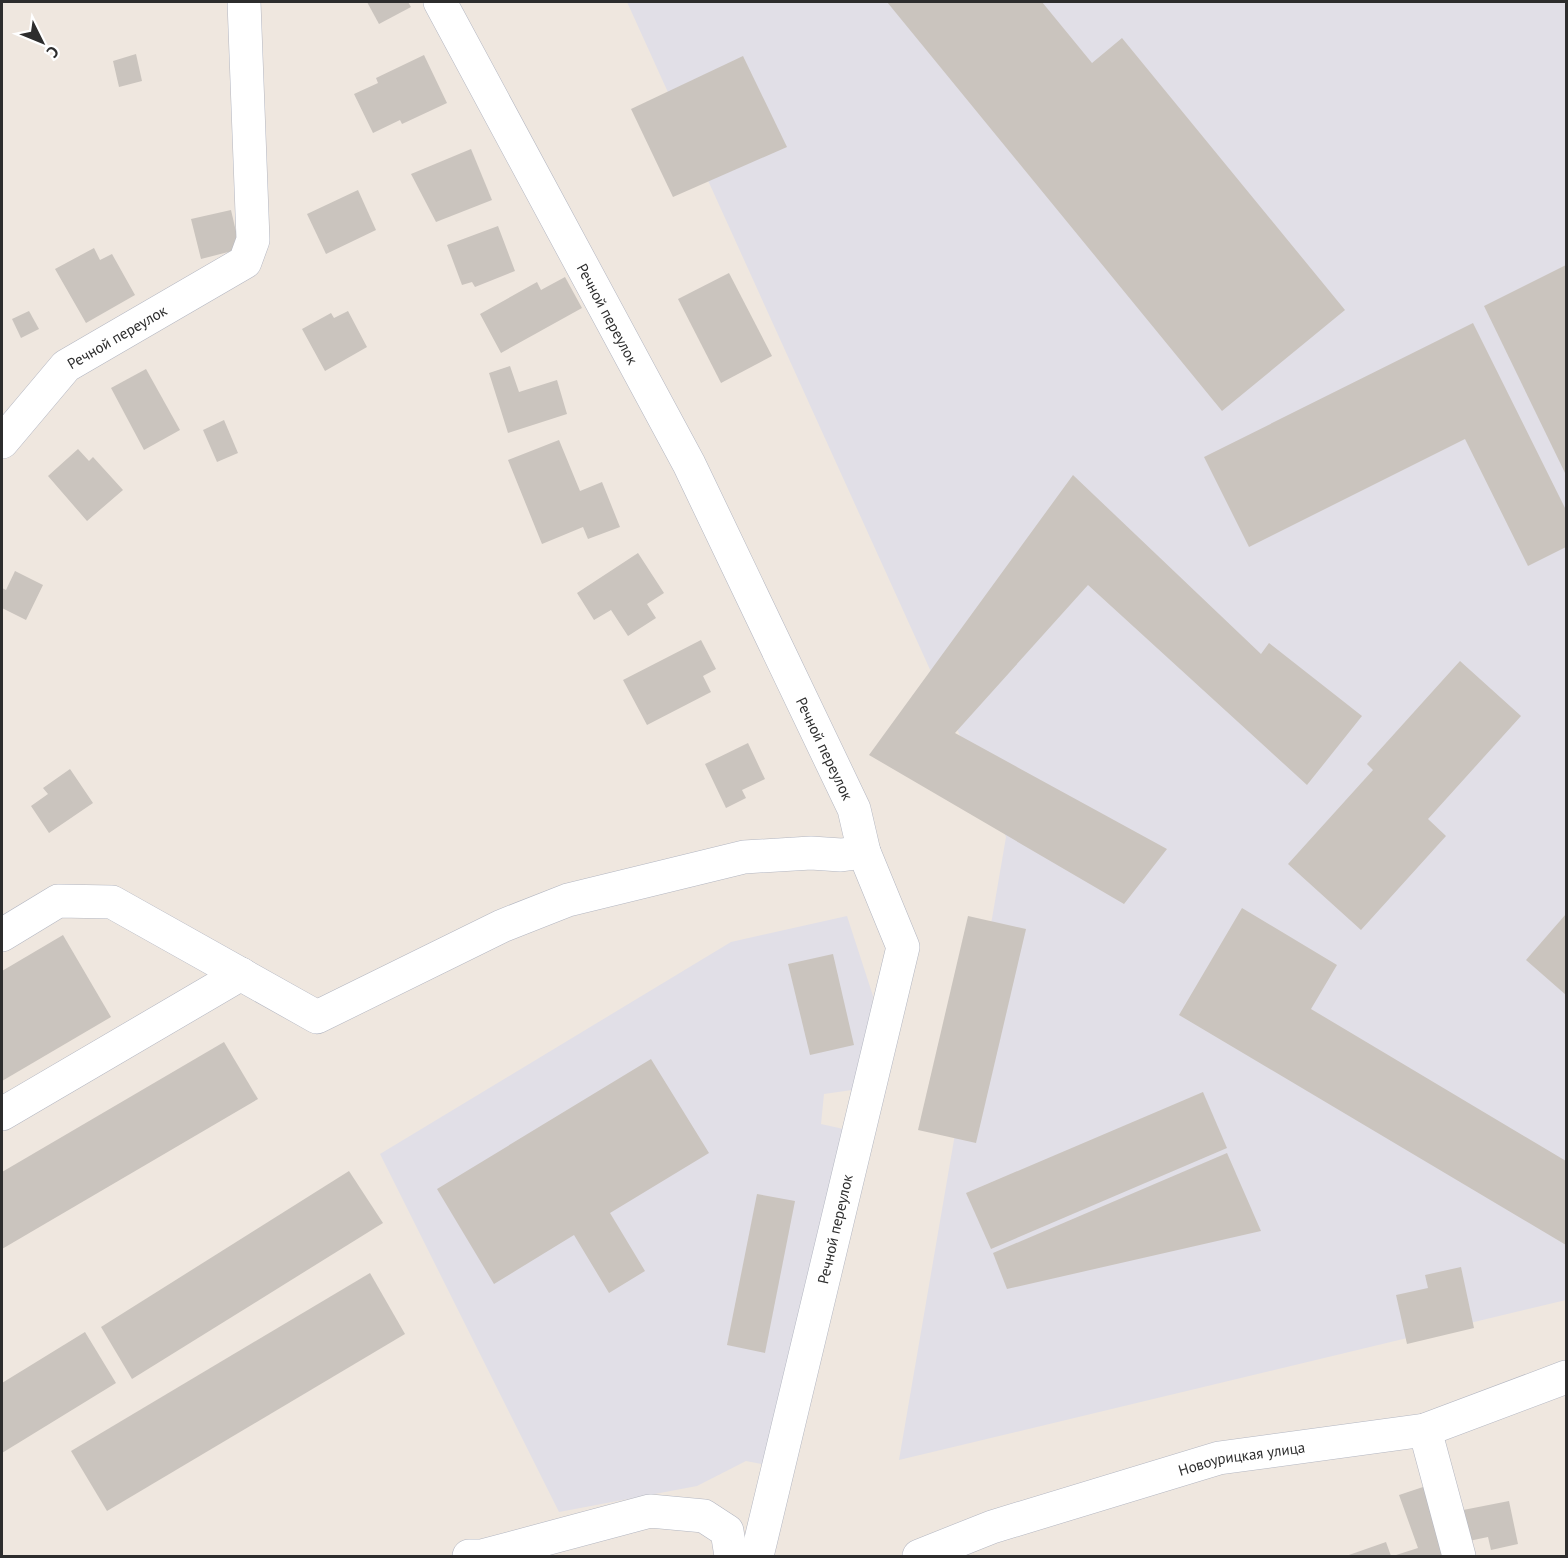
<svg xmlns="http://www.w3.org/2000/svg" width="1568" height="1558" font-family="'PT Sans',sans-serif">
  <rect width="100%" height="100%" fill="#efe7df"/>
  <!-- industrial -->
  <g fill="#e1dfe7">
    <path d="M627,2h939v1298l-667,160 107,-623z"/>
    <path d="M847,916l26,80 -7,92 -42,6 -3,30 27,6 -76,336 -26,-5 -49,25 -138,26 -179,-358 351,-212z"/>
  </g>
  <!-- building -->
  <g fill="#cac4be">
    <path d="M367,2h41l3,5 -32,17z"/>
    <path d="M887,2h155l50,61 30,-25 223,272 -123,101z"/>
    <path d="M136,54l6,27 -23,6 -6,-26z"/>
    <path d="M424,55l23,48 -45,21 -2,-4 -27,13 -19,-39 24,-11 -2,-5z"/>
    <path d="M743,56l44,91 -114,50 -42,-88z"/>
    <path d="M471,149l21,51 -56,22 -25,-48z"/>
    <path d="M358,190l18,40 -50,24 -19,-40z"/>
    <path d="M231,210l9,39 -39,10 -10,-40z"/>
    <path d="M498,226l17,45 -40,16 -3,-5 -10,3 -15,-40z"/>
    <path d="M94,248l6,12 12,-6 23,41 -49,28 -31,-54z"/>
    <path d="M1566,265v210l-82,-169z"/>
    <path d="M729,273l43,83 -51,27 -43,-84z"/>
    <path d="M565,277l17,31 -81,45 -21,-39 57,-32 4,8z"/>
    <path d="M29,311l10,18 -18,9 -9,-19z"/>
    <path d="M348,311l19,36 -42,24 -23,-42 29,-16 3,5z"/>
    <path d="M1473,323l93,187v37l-38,19 -63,-127 -216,108 -45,-90z"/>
    <path d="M510,366l9,26 38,-12 10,34 -59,19 -19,-60z"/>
    <path d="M146,369l34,61 -36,20 -33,-62z"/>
    <path d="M224,420l14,33 -21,9 -14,-32z"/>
    <path d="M559,440l21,51 22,-9 18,45 -32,12 -5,-12 -41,17 -34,-84z"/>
    <path d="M78,449l11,12 4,-4 30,33 -36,31 -39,-45z"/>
    <path d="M1073,475l188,179 8,-11 93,73 -55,69 -219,-200 -133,148 212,116 -43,55 -255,-149z"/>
    <path d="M638,553l26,40 -17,11 9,14 -28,18 -17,-26 -17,10 -17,-27z"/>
    <path d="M15,571l28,14 -17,35 -24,-12v-20l4,2z"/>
    <path d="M701,640l15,29 -13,7 8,16 -64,33 -24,-45z"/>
    <path d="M1460,661l61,55 -93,103 18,17 -85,94 -73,-66 85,-94 -6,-6z"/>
    <path d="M748,743l17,36 -23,11 4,8 -20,10 -21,-44z"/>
    <path d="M70,769l23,34 -44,30 -18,-27 17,-12 -5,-6z"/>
    <path d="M1242,908l95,57 -26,44 255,152v84l-387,-230z"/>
    <path d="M1566,914v81l-40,-35z"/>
    <path d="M968,916l58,13 -50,214 -58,-13z"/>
    <path d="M63,935l48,82 -109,64v-110z"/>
    <path d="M833,954l21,91 -44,10 -22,-91z"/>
    <path d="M224,1042l34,57 -256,150v-77z"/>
    <path d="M651,1059l58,94 -99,60 35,58 -36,22 -35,-58 -80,49 -57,-95z"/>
    <path d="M1203,1092l24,56 -236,101 -25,-56z"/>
    <path d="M1227,1153l34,78 -254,58 -14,-36z"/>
    <path d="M349,1171l34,52 -251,156 -31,-52z"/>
    <path d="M757,1194l38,7 -30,152 -38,-8z"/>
    <path d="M1461,1267l13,61 -67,16 -11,-49 32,-7 -3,-13z"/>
    <path d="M370,1273l35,61 -298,177 -36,-60z"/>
    <path d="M85,1332l31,51 -114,70v-70z"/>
    <path d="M1426,1486l24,70h-57l25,-8 -19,-53z"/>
    <path d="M1509,1501l9,43 -27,6 -3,-13 -24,5 -6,-31z"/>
    <path d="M1386,1542l5,14h-45z"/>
  </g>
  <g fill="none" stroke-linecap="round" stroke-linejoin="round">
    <!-- minor casing -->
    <g stroke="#b3b6c1" stroke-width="34">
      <g id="minor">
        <path id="s1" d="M440,2l249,462 165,345 10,43 39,95 -146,609"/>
        <path id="s2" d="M2,442l64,-76 179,-104 8,-22 -9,-238"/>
        <path d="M2,935l56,-34 54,1 205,115 185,-91 66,-26 176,-43 67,-4 30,2 23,-3"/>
        <path d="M2,1114l239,-140"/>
        <path d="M1425,1430l34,126"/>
        <path d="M469,1556h13l168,-45 54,5 23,15 4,25"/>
        <path id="s3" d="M919,1556l73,-29 227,-69 206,-28 141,-53"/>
      </g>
    </g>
    <!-- minor -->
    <use href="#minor" stroke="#fff" stroke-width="33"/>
  </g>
  <g text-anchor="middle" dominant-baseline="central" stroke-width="6" stroke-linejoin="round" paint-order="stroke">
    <!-- street labels -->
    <g font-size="15" fill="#2d2d2d" stroke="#fff">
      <text stroke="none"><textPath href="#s1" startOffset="354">Речной переулок</textPath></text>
      <text stroke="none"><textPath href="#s2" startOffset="158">Речной переулок</textPath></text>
      <text stroke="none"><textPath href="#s1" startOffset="840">Речной переулок</textPath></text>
      <text transform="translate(835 1229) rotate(-77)">Речной переулок</text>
      <text stroke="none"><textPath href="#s3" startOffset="338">Новоурицкая улица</textPath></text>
    </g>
  </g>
  <!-- border -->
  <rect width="1568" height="1558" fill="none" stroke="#2d2d2d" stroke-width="6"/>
  <!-- north arrow -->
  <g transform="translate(42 42) rotate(133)" stroke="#ffffff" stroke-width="4.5" paint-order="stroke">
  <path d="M0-4.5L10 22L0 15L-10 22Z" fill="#2d2d2d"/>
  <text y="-9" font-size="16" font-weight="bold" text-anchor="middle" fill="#2d2d2d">С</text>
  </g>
</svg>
